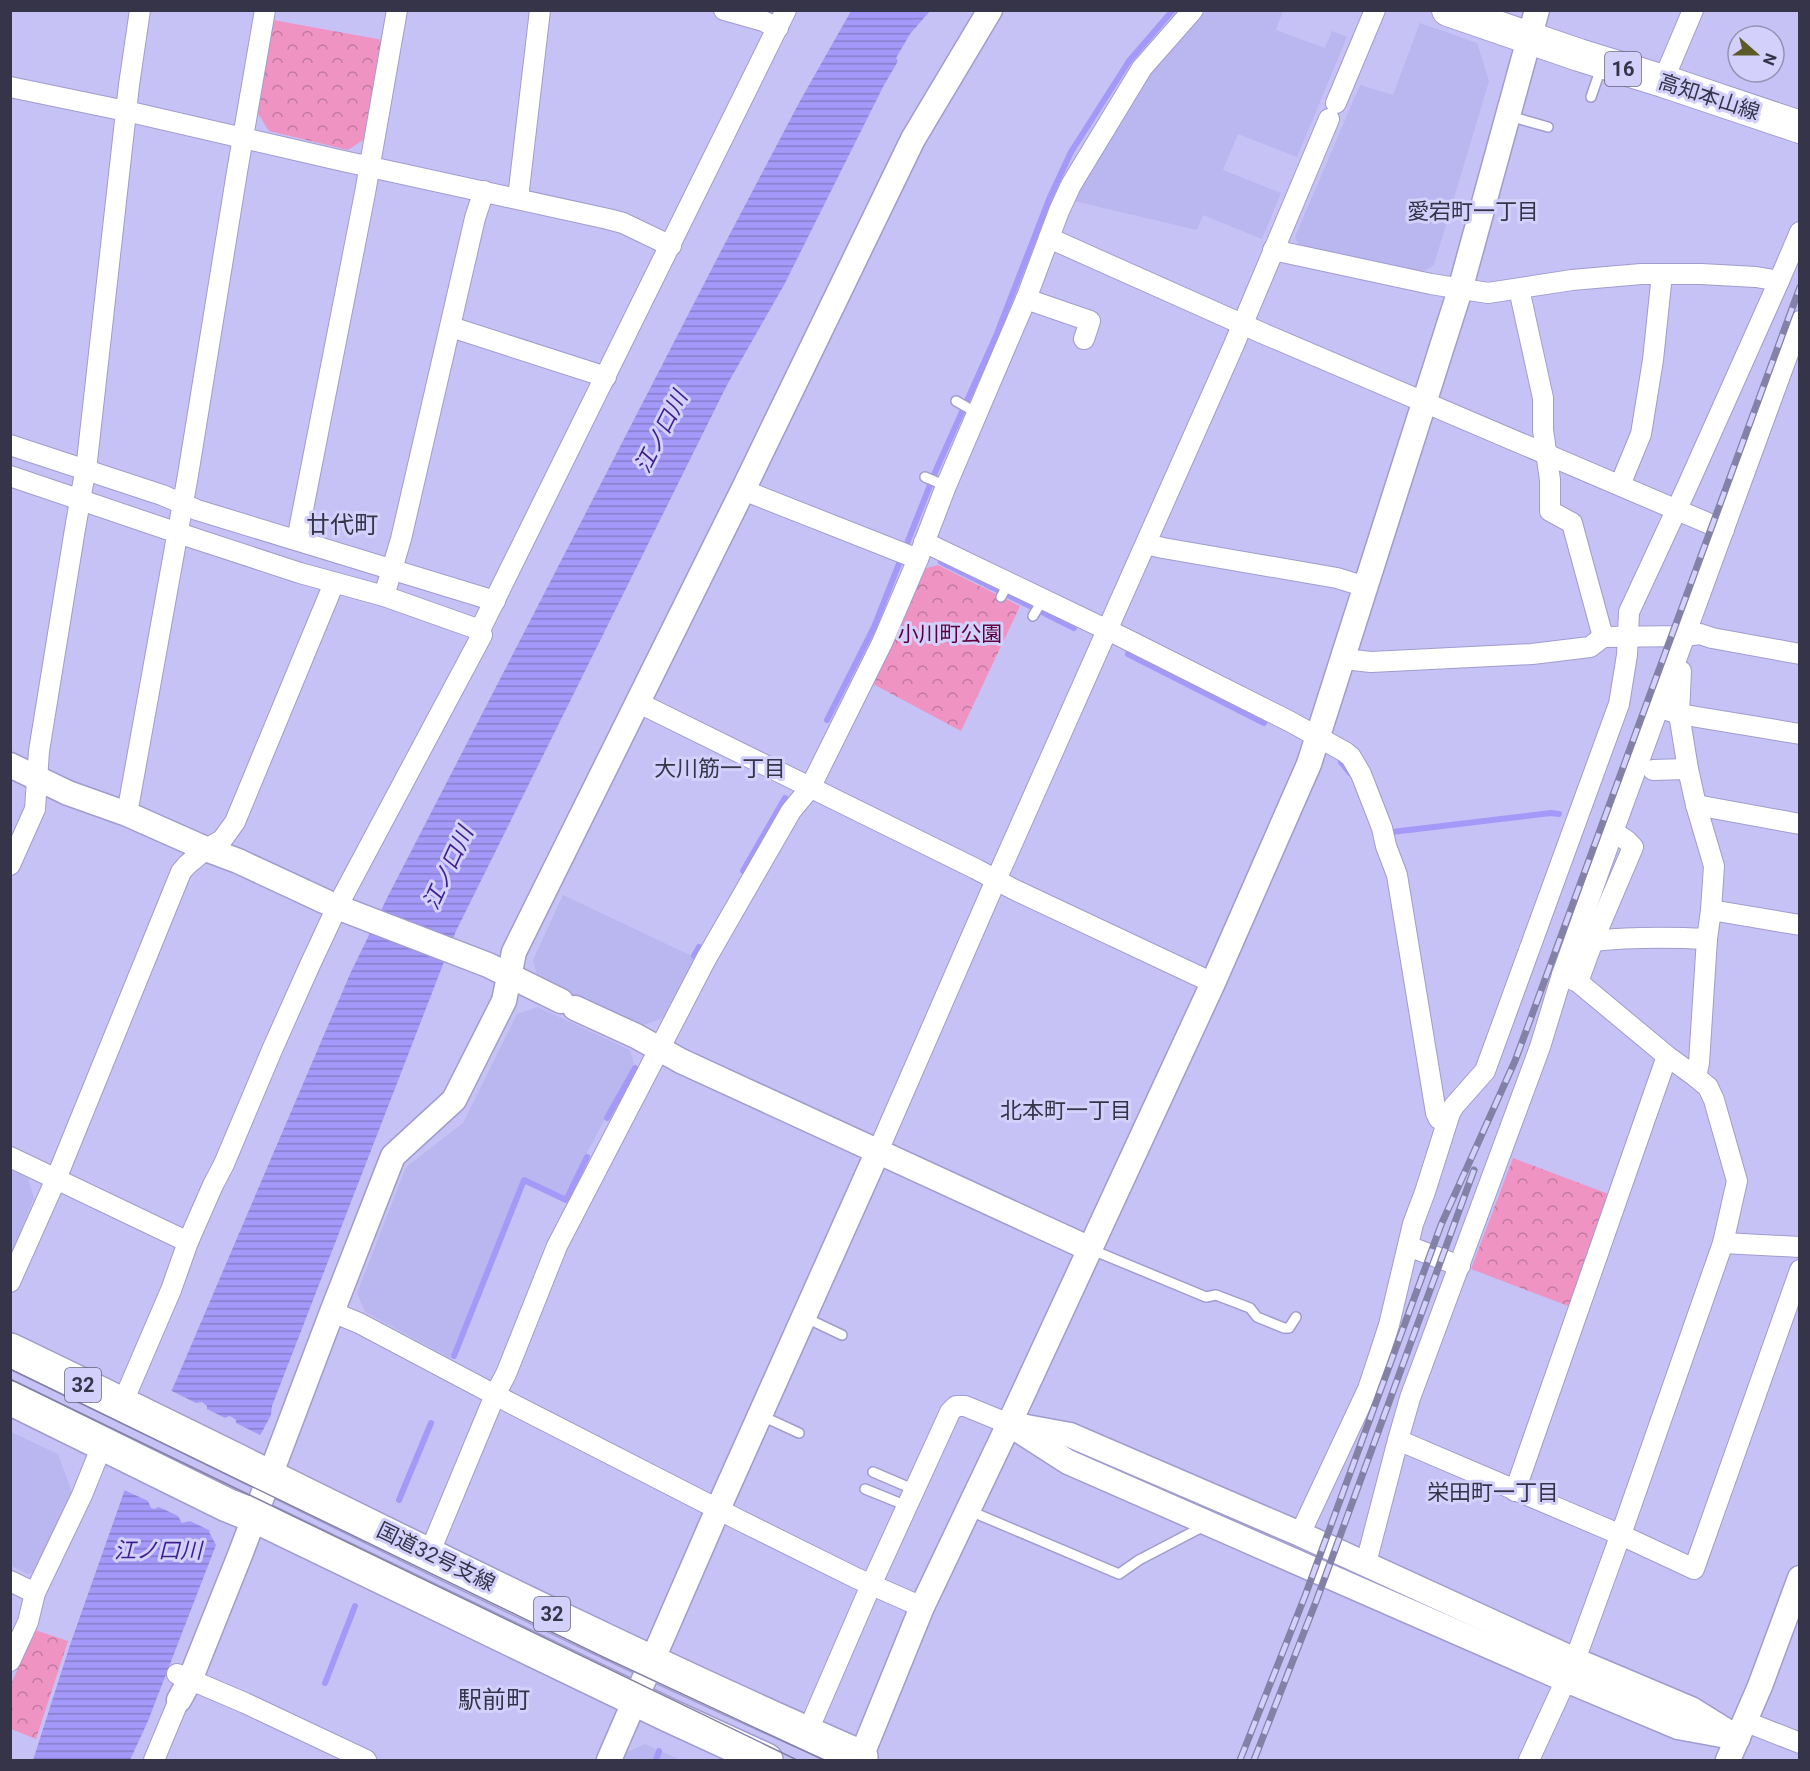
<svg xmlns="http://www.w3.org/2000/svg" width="1810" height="1771" font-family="Roboto,'Noto Sans JP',sans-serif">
  <defs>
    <pattern id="forest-crowns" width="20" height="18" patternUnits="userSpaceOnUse" patternTransform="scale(1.5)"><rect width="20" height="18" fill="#ef93c3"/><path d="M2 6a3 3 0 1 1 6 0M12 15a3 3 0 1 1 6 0" fill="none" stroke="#c279a0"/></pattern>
    <pattern id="water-rules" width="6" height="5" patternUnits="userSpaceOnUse" patternTransform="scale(1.5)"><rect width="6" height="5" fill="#a499f8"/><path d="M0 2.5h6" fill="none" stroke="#867ecb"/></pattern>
  </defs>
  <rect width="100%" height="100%" fill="#c6c2f6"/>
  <!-- built -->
  <g fill="#bab6f0">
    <path d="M1207,11h76l-7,19 49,18 7,-17 15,6 -50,120 -59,-23 -15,36 58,23 -19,46 -59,-24 -6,15 -123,-29 75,-128z"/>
    <path d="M1420,23l57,20 12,38 -55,184 -16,10 -117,-25 -6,-13 65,-152 33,10z"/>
    <path d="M563,895l133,63 -30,59 -25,9 -103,-47 -5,-19z"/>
    <path d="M538,1007l92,43 4,13 -70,134 -41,-21 -73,182 -85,-46 -8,-19 49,-126 57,-44 54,-109z"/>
    <path d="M11,1170l17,8 6,20 -23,57z"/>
    <path d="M11,1432l47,22 14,38 -35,79 -9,3 -17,-8z"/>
    <path d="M645,1744l35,16h-56l3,-8z"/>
  </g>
  <!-- forest -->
  <g fill="url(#forest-crowns)">
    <path d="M273,20l110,20 -17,98 -18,12 -79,-19 -12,-19z"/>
    <path d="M938,565l82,41 -59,125 -88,-47 50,-115z"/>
    <path d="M1513,1158l98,37 -40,112 -100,-38z"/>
    <path d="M35,1630l33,11 -32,98 -25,-10v-45z"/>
  </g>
  <!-- water -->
  <path fill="url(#water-rules)" d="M851,11h79l-20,23 -14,24 2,3 -15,26 -99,198 -57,100 -271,546 -184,475 -1,9 -62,117 7,13 -68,176 -18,39h-97l37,-115 54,-153 51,-109 175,-409 37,-76 335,-649 78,-148z"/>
  <!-- pier -->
  <path fill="#c6c2f6" d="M170,1390l26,13 6,-1 5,4v3l18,9 4,-2 3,1 4,3v3l24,12 3,-2 -50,99 -23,-11 -8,2 -4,-7 -19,-9 -5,2 -3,-1 -3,-7 -26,-12z"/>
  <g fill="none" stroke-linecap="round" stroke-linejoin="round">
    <!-- stream -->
    <g stroke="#a499f8" stroke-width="6">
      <path d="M941,562l133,66"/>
      <path d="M1128,654l136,69"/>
      <path d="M827,720l47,-93 62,-157 60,-134 54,-139 21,-45 58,-91 44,-51"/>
      <path d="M1341,762l9,11"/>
      <path d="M1392,832l159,-19 8,1"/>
      <path d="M743,871l42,-73"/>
      <path d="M694,956l5,-9"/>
      <path d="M607,1118l28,-50"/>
      <path d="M454,1356l70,-176 42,20 21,-43"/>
      <path d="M399,1500l32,-77"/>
      <path d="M325,1683l30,-77"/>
      <path d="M656,1760l3,-9"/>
    </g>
    <!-- service casing -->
    <g stroke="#a09cce" stroke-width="12">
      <g id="service">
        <path d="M1591,97l10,-29"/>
        <path d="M1509,116l39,11"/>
        <path d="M956,401l21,12"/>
        <path d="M925,477l21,9"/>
        <path d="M1001,597l8,-15"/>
        <path d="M1033,616l10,-17"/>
        <path d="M1090,1249l116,48 10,-2 34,13 7,9 27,11h5l7,-11"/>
        <path d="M804,1317l38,18"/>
        <path d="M760,1415l39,18"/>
        <path d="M873,1472l42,18"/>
        <path d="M865,1489l42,17"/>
        <path d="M970,1511l149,63 20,-14 67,-35"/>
      </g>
    </g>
    <!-- minor casing -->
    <g stroke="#a09cce" stroke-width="22">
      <g id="minor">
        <path d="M724,10l39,11 15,7"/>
        <path d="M1663,81l30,-71"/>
        <path d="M10,87l116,24 217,50 265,58 15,4 48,23"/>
        <path d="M1336,103l39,-93"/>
        <path d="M518,198l22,-188"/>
        <path d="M1049,238l213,95 462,197"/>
        <path d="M1273,250l158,34 57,9 84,-13 69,-6h60l55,3 23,4"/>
        <path d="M1519,289l24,109v32l7,50v31l22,12 31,114"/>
        <path d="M1026,299l64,22 -6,18"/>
        <path d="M451,327l155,50"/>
        <path d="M10,445l152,50 35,15 298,91"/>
        <path d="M10,476l168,57 122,40 84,23 96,34"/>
        <path d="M1620,485l21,-51 12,-74 9,-86"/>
        <path d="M743,490l175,69"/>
        <path d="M297,540l68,-347 32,-183"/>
        <path d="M924,542l200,96 165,83 56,31 6,5 10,17 21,54 4,18 11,29 39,238 3,6 7,3"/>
        <path d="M1146,544l17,4 174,30 29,9"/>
        <path d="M384,596l17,-57 74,-321 9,-27"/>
        <path d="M1344,659l27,3 161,-8 58,-7 13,-10 82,-1 15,-2 12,4 88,16"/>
        <path d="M1681,671l-2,43 9,55 8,36 18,61 -3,44"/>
        <path d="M637,702l339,167 37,20 200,94"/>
        <path d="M1667,710l12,4 121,20"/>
        <path d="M1653,770l35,-1"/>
        <path d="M1696,805l104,19"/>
        <path d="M127,814l61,-339 49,-303 28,-162"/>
        <path d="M10,865l25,-56 4,-58 36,-222 12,-68 42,-376 11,-75"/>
        <path d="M1593,941c38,-4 75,-4 114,-2"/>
        <path d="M1578,982l15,-41 40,-94 -7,-7 -13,-8"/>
        <path d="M1696,1077l3,-14 8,-124 4,-29 89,15"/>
        <path d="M878,1151l118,-271 237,-533 96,-228"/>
        <path d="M10,1157l178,85"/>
        <path d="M1723,1243l77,4"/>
        <path d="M1408,1246l52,20"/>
        <path d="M10,1282l46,-103 125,-307 6,-7 19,-16 16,-9 13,-18 99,-239"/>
        <path d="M332,1312l27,11 136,72 242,124 119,59 66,29"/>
        <path d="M122,1404l49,-114 17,-48 25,-57 11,-21 48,-114 37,-83 28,-60 145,-272 -2,-5 306,-620"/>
        <path d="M1398,1440l12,-42 130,-351 22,-72 51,-143 187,-511"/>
        <path d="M1515,1491l152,-435"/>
        <path d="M1300,1534l68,-145 9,-27 12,-37 24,-101 12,-32 25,-79 4,-7 31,-35 134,-367 8,-49 2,-43 58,-125 92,-206 21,-49"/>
        <path d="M429,1554l66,-159 11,-21 51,-128 149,-287 85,-148 19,-23 72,-145 36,-84 28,-73 80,-187 33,-88 12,-26 71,-117 51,-58"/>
        <path d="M1366,1563l32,-123 223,95 73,34 106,-299"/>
        <path d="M10,1581l25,12"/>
        <path d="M10,1661l18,-39 7,-29 47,-98 21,-52"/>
        <path d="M177,1674l68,29 121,57"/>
        <path d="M1744,1721l56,22"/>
        <path d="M807,1733l64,-148 79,-173 6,-6h9l44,18"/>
        <path d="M154,1760l25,-60"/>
        <path d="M1529,1760l46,-100 51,-140 97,-277 14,-62 -23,-81 -6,-13 -12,-10 -29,-21 -89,-74 -16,-7"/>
      </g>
    </g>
    <!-- tertiary casing -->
    <g stroke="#a09cce" stroke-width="27">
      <g id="tertiary">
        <path d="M10,765l58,28 59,21 79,35 32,12 99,46 151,58 73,36"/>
        <path d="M575,1008l61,28 45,25 409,188"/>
        <path d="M1009,1424l59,38 498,218 112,47 60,11"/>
        <path d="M1021,1426l49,9 230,99 275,126 116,49 37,23"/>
        <path d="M179,1700l11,-20 50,-125 92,-243 61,-156 61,-56 50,-99 10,-49 229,-462 170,-351 77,-129"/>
        <path d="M861,1757l61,-150 87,-183 204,-441 96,-219 151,-474 77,-280"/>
        <path d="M609,1760l109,-251 160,-358"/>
        <path d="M1728,1760l32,-74 40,-108"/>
      </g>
    </g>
    <!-- primary casing -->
    <g stroke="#a09cce" stroke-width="34">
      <path id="primary" d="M1448,10l131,45 84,26 137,46"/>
    </g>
    <!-- trunk casing -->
    <g stroke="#a09cce" stroke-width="36">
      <g id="trunk">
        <path d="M10,1350c284,136 563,282 851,407l-1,3"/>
        <path d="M10,1398l217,107 28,11 413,199 98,45"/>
      </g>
    </g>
    <!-- service -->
    <use href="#service" stroke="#fff" stroke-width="9"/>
    <!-- minor -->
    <use href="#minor" stroke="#fff" stroke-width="20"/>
    <!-- tertiary -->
    <use href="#tertiary" stroke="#fff" stroke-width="24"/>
    <!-- primary -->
    <use href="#primary" stroke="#fff" stroke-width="32"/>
    <!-- trunk -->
    <use href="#trunk" stroke="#fff" stroke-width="33"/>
    <!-- tram -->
    <g stroke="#8481a7" stroke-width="1.5">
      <path d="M10,1369l593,288 221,103"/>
      <path d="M10,1379l787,381"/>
    </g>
    <!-- rail casing -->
    <g stroke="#8481a7" stroke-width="7">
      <g id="rail">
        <path d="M1240,1760l65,-164 136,-371 74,-164 285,-774"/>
        <path d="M1254,1760l63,-161 157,-429"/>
      </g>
    </g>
    <!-- rail -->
    <use href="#rail" stroke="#d3d1fb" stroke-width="4.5" stroke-dasharray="14" stroke-linecap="butt"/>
  </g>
  <g text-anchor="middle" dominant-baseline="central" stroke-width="6" stroke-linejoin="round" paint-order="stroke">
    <!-- shield labels -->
    <g fill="#d3d1fb" stroke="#65637e" stroke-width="1.5">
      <rect x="1605" y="52" width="36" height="34" rx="4.5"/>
      <rect x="65" y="1368" width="36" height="34" rx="4.5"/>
      <rect x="534" y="1597" width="36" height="34" rx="4.5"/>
    </g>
    <g font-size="20" font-weight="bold" fill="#363449">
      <text x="1623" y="69">16</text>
      <text x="83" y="1385">32</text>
      <text x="552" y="1614">32</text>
    </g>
    <!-- street labels -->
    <g font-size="21" fill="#363449" stroke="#d3d1fb">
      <text transform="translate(1709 97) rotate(18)">高知本山線</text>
      <text transform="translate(436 1557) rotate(26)">国道32号支線</text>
    </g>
    <!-- park labels -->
    <g font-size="21" fill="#5c003d" stroke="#d3d1fb">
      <text x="950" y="634">小川町公園</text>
    </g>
    <!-- neighbourhood labels -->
    <g font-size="22" fill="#363449" stroke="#d3d1fb">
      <text x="1473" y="211">愛宕町一丁目</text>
      <text x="720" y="768">大川筋一丁目</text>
      <text x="1066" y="1110">北本町一丁目</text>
      <text x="1493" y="1492">栄田町一丁目</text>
    </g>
    <!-- water labels -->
    <g font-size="22" font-style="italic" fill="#3e1f8c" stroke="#d3d1fb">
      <text transform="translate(661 432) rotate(-63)">江ノ口川</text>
      <text transform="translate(448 868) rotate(-65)">江ノ口川</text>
      <text x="158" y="1550">江ノ口川</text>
    </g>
    <!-- quarter labels -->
    <g font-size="24" fill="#363449" stroke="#d3d1fb">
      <text x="342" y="525">廿代町</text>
      <text x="494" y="1700">駅前町</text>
    </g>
  </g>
  <!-- border -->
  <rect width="1810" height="1771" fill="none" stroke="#363449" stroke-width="24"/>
  <!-- north arrow -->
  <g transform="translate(1756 54) rotate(111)"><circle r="28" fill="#d3d1fb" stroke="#9492b4" stroke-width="1.5"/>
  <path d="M0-4.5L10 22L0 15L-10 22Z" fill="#5c5b28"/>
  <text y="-9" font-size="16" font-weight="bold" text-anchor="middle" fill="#363449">N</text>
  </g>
</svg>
